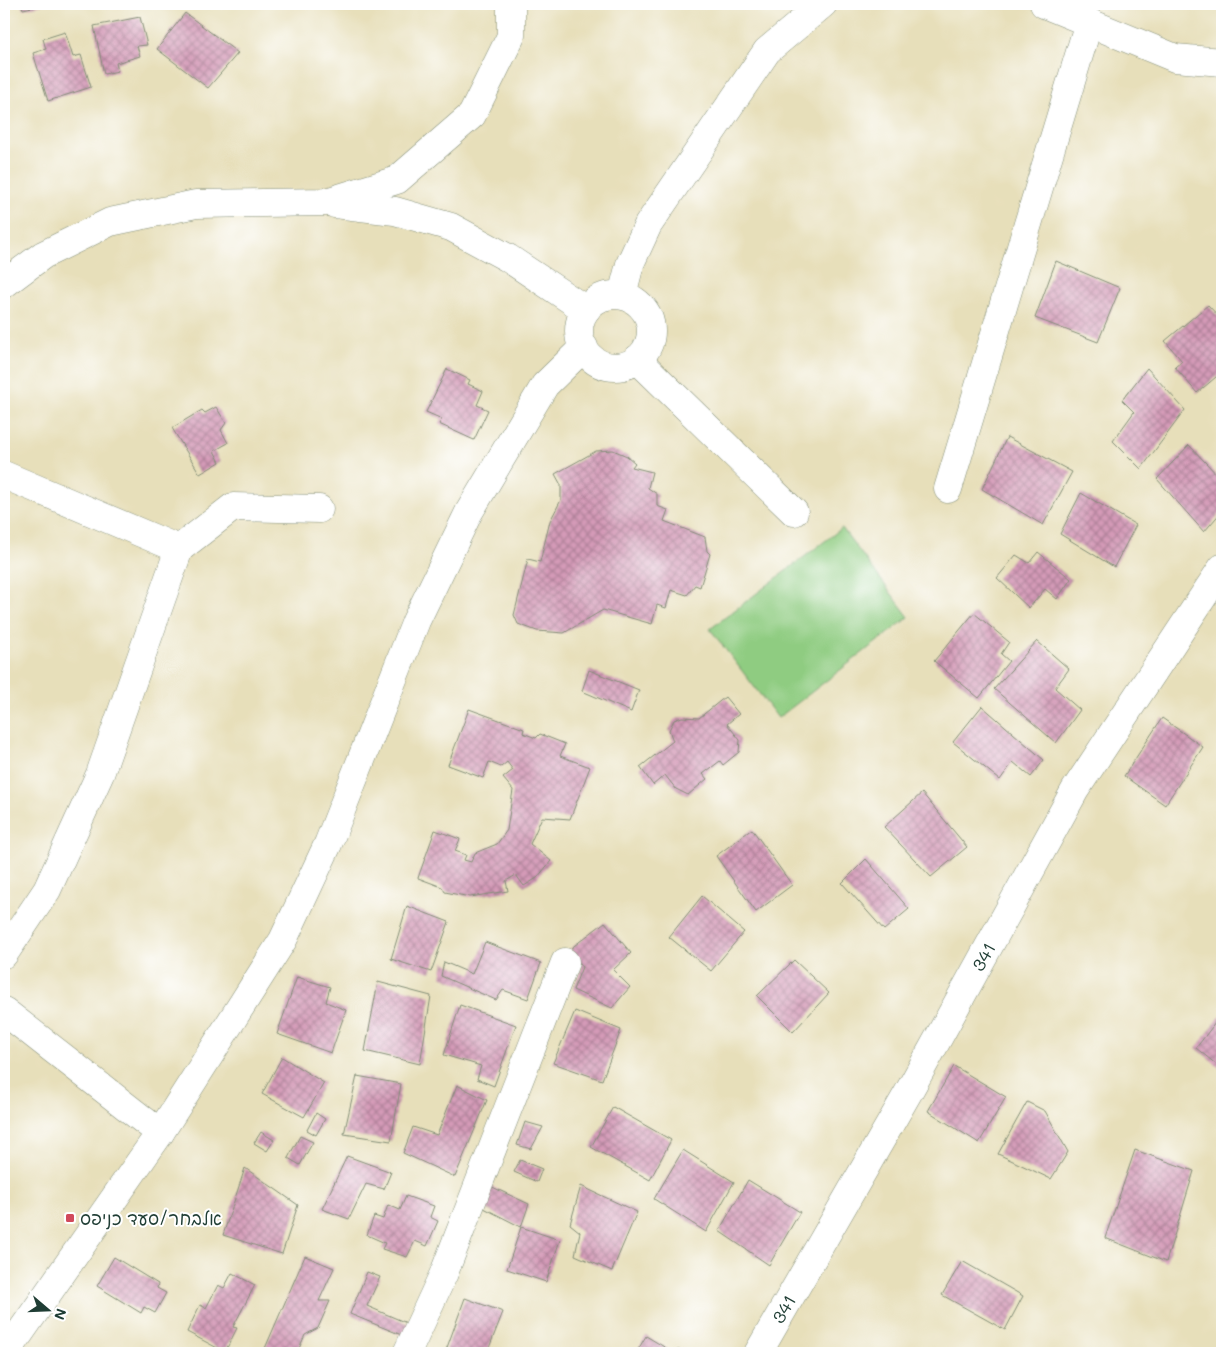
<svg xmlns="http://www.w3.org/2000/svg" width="1226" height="1357" font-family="Mali,'Playpen Sans Hebrew',sans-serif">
  <defs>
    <pattern id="building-cross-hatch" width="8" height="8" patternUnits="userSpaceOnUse" patternTransform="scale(1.25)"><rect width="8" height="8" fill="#d49ab7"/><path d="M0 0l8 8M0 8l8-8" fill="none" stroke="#ab7f96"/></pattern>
  </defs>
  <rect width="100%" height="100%" fill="#fff"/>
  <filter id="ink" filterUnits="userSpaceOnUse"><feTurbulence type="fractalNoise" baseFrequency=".02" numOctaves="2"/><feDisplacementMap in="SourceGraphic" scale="10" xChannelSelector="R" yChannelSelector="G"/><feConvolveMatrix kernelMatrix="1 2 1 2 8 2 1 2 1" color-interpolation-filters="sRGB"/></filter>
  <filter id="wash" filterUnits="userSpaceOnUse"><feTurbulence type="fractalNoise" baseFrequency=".0096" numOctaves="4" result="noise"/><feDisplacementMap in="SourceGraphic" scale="20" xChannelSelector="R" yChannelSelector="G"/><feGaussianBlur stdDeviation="1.12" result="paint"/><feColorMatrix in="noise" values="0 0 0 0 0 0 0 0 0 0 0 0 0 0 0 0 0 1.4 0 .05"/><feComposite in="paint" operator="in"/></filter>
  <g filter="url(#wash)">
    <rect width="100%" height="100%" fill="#e7dfba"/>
    <!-- pitch -->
    <path fill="#8fcc81" stroke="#57845a" d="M842,528l67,89 -131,101 -68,-89z"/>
    <g id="blocks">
      <!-- building -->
      <g fill="url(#building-cross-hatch)">
        <path d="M21,4h21v1l-19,4z"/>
        <path d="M185,13l53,40 -30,35 -51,-39z"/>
        <path d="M140,17l7,28 -10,1 3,10 -24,7 2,8 -14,3 -10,-48z"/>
        <path d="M65,32l8,25 8,-2 10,32 -43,14 -15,-48 13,-4 -3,-10z"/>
        <path d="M1056,261l64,27 -22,54 -63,-24z"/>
        <path d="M1208,305l14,15v52l-25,21 -22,-26 7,-6 -17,-20z"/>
        <path d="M1147,368l38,42 -44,59 -28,-28 21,-29 -12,-12z"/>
        <path d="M447,369l23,11 -2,4 15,7 -6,14 11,5 -14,30 -35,-16 3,-5 -16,-7z"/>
        <path d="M216,407l10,16 -5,7 7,13 -14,8 6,11 -20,12 -28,-46 30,-18 3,3z"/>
        <path d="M1007,437l65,35 -29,53 -61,-36z"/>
        <path d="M1189,445l33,35v31l-18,21 -47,-53z"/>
        <path d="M613,450l14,6 8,7 -3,4 20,5 -4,16 9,6v12l11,4 -4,11 41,16 2,14 3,3 -10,33 -5,-2 -8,10 -16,-5 -5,18 -9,-3 -5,19 -49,-14 -39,23 -27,-2 -19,-7 -4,-9 14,-56 12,3 10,-41 11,-21v-15l-6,-11 41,-23z"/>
        <path d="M1081,493l55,32 -22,42 -54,-33z"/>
        <path d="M1038,552l33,27 -14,20 -12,-10 -16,19 -32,-30 19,-23 13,8z"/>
        <path d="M974,613l35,29 -8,12 8,7 -30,37 -45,-37z"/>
        <path d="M1037,641l32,28 -14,19 25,22 -24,33 -62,-54z"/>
        <path d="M589,670l50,20 -8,22 -49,-21z"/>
        <path d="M725,697l14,17 -12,10 13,16 -1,12 -16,13 -3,-4 -17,13 4,5 -19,16 -12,-6 -11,-14 -12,10 -13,-18 33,-26 -4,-11 5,-10 8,-3 17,1z"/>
        <path d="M982,706l62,54 -13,17 -18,-15 -13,18 -47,-38z"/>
        <path d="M469,709l55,20 -1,4 13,5 4,-4 25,10 -5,12 30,11 -20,52 -28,-2 -12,27 21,17 -14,17 -13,8 -8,-11 -10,6 2,10 -38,6 -25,-5 -3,-5 -24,-9 17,-48 25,9 -5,12 11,4 -2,5 7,2 4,-9 22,-9 10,-14 6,-40 -10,-12 10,-8 -6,-8 -6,5 -12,-5 -6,16 -35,-13z"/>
        <path d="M1162,718l41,29 -38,58 -41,-29z"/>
        <path d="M922,793l45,54 -36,30 -47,-50z"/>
        <path d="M752,829l40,56 -36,27 -40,-56z"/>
        <path d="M866,859l43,50 -25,21 -42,-47z"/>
        <path d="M702,896l42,36 -33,39 -42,-34z"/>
        <path d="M407,906l42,16 -18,50 -40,-13z"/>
        <path d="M605,922l26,31 -18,17 17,17 -18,21 -39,-18 9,-23 -12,-18z"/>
        <path d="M485,942l56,21 -13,36 -25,-9 -7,10 -55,-24 3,-14 28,12z"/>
        <path d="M794,960l35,33 -36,39 -36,-36z"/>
        <path d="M297,977l33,10 -4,15 20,8 -15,43 -54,-19z"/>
        <path d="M378,982l53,14 -11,68 -55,-13z"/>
        <path d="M460,1005l56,20 -22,61 -17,-7 4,-13 -37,-11z"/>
        <path d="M575,1011l46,19 -19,50 -49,-17z"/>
        <path d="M1222,1014v55l-26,-21z"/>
        <path d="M282,1057l42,26 -20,34 -42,-23z"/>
        <path d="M954,1066l52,31 -27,46 -51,-32z"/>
        <path d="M357,1076l44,8 -10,57 -47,-7z"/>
        <path d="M457,1085l30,15 -32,77 -52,-24 10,-26 24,8z"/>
        <path d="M1027,1102l18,9 23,41 -17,27 -53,-25z"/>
        <path d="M613,1107l58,33 -21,40 -59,-33z"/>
        <path d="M316,1113l9,6 -9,16 -9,-5z"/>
        <path d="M525,1122l18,5 -12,22 -14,-4z"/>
        <path d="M261,1132l13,8 -7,11 -13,-8z"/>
        <path d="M300,1136l13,6 -13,23 -12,-7z"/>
        <path d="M683,1150l51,32 -28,50 -52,-33z"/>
        <path d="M1135,1150l59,21 -28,91 -61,-24z"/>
        <path d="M347,1156l44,16 -7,17 -18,-5 -17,35 -27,-10z"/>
        <path d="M520,1160l22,9 -5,13 -23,-10z"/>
        <path d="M245,1168l53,37 -16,49 -59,-19z"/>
        <path d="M748,1180l52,32 -31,53 -50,-34z"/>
        <path d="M488,1185l41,19 -8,23 39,13 -14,42 -39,-13 14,-42 -41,-21z"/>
        <path d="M581,1186l56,26 -25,59 -37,-16 5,-23 -10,-8z"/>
        <path d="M406,1196l28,10 -4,11 8,4 -11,25 -12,-5 -8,16 -25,-8 3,-6 -18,-8 7,-19 9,3 5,-14 12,5z"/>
        <path d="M305,1256l29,12 -15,33h11l-12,27 -13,7 -8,18h-34z"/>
        <path d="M114,1257l44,27 -1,4 9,5 -11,20 -11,-6 -3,6 -44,-27z"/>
        <path d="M962,1261l61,35 -18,34 -63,-35z"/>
        <path d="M367,1272l13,5 -13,29 42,18 -5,12 -54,-22z"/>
        <path d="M232,1273l23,12 -22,42 4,1 -12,24 -38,-20 13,-27 6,3 12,-23 6,3z"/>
        <path d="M465,1298l38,14 -16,41h-42z"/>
        <path d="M646,1336l25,15 8,-1 6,3h-49z"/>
      </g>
    </g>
  </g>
  <g filter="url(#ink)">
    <use href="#blocks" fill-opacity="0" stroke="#838e77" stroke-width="1"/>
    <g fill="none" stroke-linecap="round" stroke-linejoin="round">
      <!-- minor casing -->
      <g stroke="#838e77" stroke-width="29">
        <g id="minor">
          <path d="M1044,4l131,54 47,4"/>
          <path d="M335,204l60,7 56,16 57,31 78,52"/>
          <path d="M4,284l39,-29 67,-33 86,-18 130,-2 71,-22 75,-65 39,-79v-32"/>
          <path d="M622,295l8,-31 18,-39 119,-174 56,-47"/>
          <circle cx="615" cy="331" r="36"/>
          <path d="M637,359l157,153"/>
          <path d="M4,475l175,74"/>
          <path d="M948,489l141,-467"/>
          <path d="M4,954l43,-64 53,-116 79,-225 54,-42 86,2"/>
          <path d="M4,1011l156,122"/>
          <path d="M6,1353l154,-220 123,-193 45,-96 88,-223 53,-109 76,-127 39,-38"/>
          <path d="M407,1353l37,-80 121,-311"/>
          <path id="s1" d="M758,1353l150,-260 167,-303 147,-222"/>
        </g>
      </g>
      <!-- minor -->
      <use href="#minor" stroke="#fff" stroke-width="28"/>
    </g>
  </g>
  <!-- markers -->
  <rect fill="#d1495b" stroke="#fff" stroke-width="2" x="65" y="1213" width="10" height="10" rx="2.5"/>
  <g text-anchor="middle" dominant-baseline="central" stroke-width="4" stroke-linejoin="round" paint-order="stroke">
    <!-- street labels -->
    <g font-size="18" fill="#1f3d34" stroke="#fff">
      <text stroke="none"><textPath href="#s1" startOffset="456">341</textPath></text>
      <text stroke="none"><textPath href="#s1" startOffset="51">341</textPath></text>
    </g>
    <!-- poi labels -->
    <g font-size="18" fill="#1f3d34" stroke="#fff" text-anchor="start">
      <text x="80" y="1218">אלבחר/סעד כניפס</text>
    </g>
  </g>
  <!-- margin -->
  <rect width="1226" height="1357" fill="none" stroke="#fff" stroke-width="20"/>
  <!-- north arrow -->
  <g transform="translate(48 1310) rotate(109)" stroke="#ffffff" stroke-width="4" paint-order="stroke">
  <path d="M0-4L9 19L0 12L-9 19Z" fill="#1f3d34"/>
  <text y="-8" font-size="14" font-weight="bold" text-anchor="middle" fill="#1f3d34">N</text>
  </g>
</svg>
